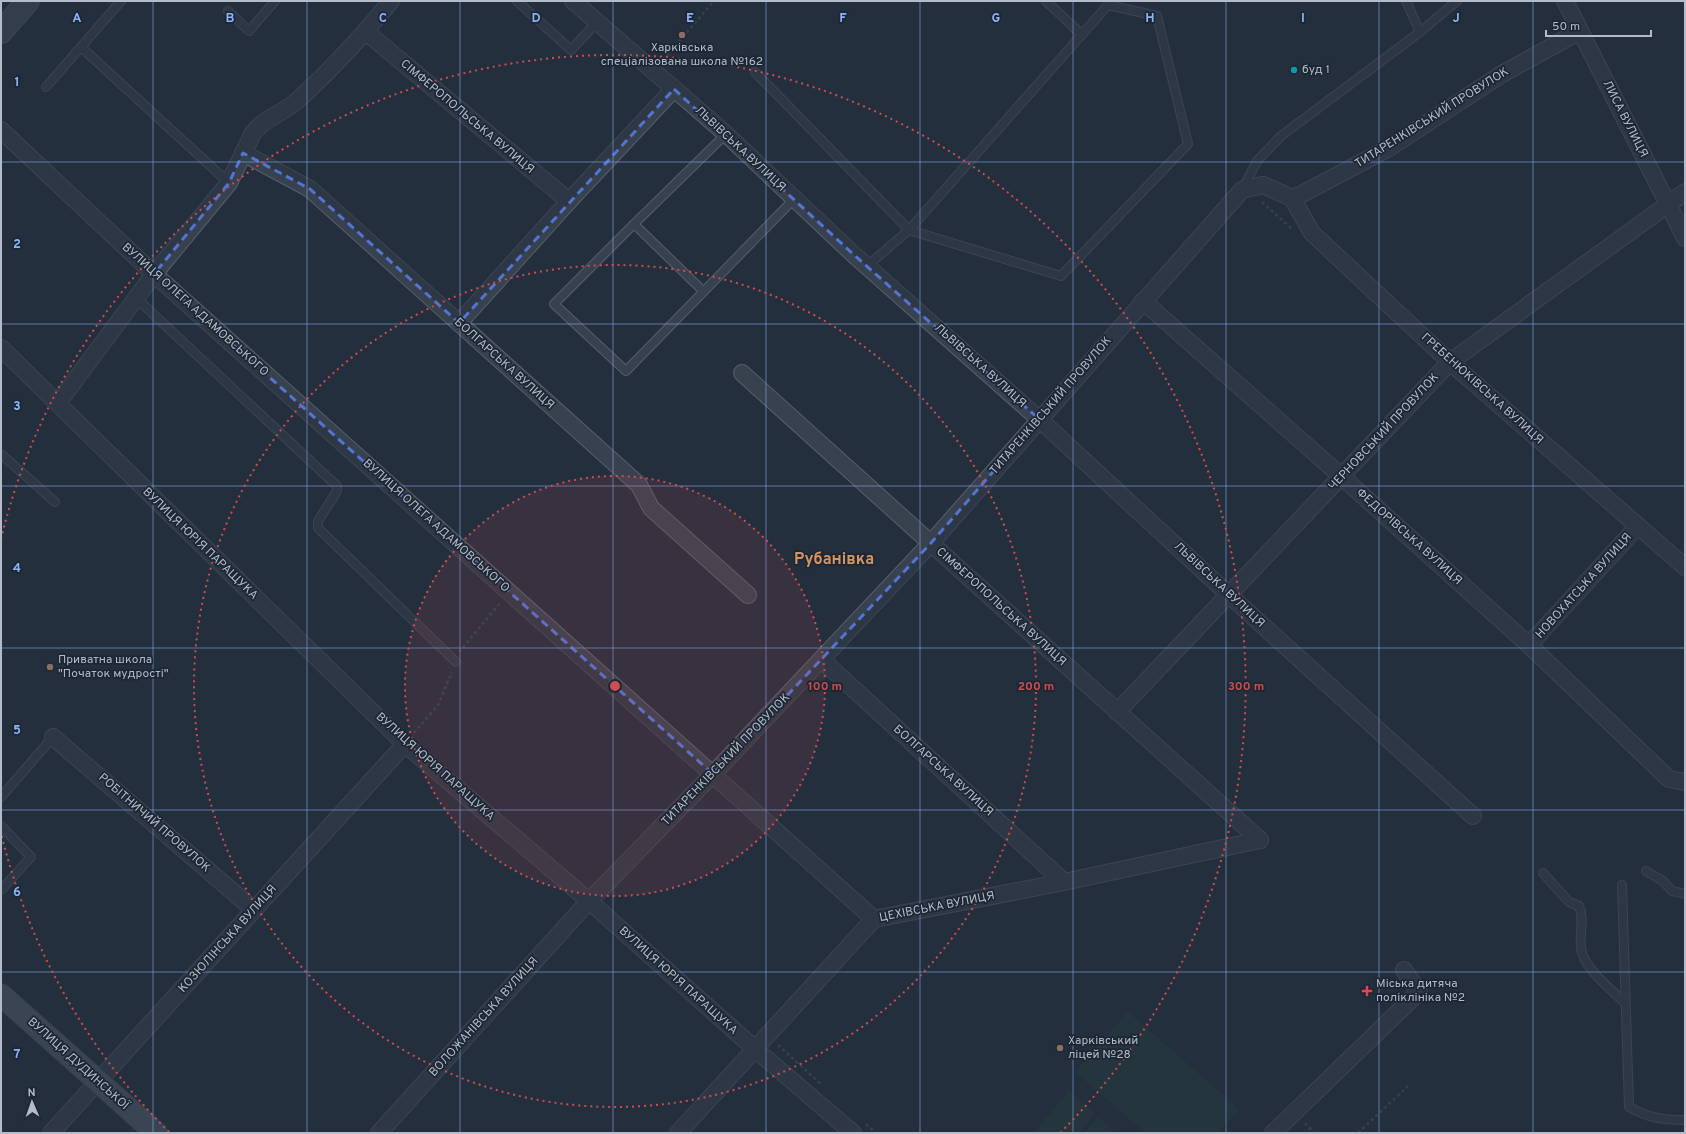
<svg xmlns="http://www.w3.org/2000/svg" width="1686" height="1134" font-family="Overpass,sans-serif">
  <rect width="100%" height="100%" fill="#242f3e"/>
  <!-- green -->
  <g fill="#263c3f">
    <path d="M1128,1012l111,97 -21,24h-72l-71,-61z"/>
    <path d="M1069,1091l26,23 -16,19h-46z"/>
    <path d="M1098,1117l19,16h-33z"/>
  </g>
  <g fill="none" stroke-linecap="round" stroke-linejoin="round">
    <!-- lane casing -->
    <g stroke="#565f6c" stroke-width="10">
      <g id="lane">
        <path d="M517,1l54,49 26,-28"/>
        <path d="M1046,1l36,34"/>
        <path d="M1406,1l14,31"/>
        <path d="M228,11l21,20 26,-30"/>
        <path d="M81,47l148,136"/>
        <path d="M755,72l154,158 152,46 127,-132 -31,-128 -49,-11 -199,225 -42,36"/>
        <path d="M46,87l75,-86"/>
        <path d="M726,134l-92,90 -80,80 72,67 168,-172"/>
        <path d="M1242,190l15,-29 24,-25 139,-104 37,-31"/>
        <path d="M634,224l69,67"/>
        <path d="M136,298l201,188v5l-19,30v7l138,134"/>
        <path d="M1,454l54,48"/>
        <path d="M1,797l52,-60"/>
        <path d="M1,826l30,31 -30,33"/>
        <path d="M1646,871l17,10 9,10 13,3"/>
        <path d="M1543,873l26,29 10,4c6,15 0,27 2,42 2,20 31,42 44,55"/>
        <path d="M1622,885l7,222c19,11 34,13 56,13"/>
      </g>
    </g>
    <!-- street casing -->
    <g stroke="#565f6c" stroke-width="18">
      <g id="street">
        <path d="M573,1l153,133 127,120 186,165 189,175 245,222"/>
        <path d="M1565,1l120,237"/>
        <path d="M366,32l203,169"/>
        <path d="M1,130l153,144 720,645"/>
        <path d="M243,153l67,36 329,296 12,23 97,87"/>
        <path d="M1292,198l20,35 138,129 235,205"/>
        <path d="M1143,301l198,175 188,169 140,134 16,3"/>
        <path d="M459,323l110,-122 105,-112"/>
        <path d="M1,348l404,396 184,157 166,148 98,84"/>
        <path d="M742,373l518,467"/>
        <path d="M58,403l96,-129 75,-91 24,-50c12,-16 32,-20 46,-34 33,-30 64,-64 92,-98"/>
        <path d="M1529,645l109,-119"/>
        <path d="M822,660l242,222"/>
        <path d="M1117,712l333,-350 235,-170"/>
        <path d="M53,737l201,173"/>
        <path d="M51,1133l354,-389"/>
        <path d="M379,1133l210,-232 124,-127 218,-231 311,-353 21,-5 29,13 8,-3 89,-47 113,-74 78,-43"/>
        <path d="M678,1133l196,-214 190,-37 196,-42"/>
        <path d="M1273,1133l146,-141 -15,-22"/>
      </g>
    </g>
    <!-- secondary casing -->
    <g stroke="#565f6c" stroke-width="24">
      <path id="secondary" d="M1,32l27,-31"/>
    </g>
    <!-- primary casing -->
    <g stroke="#414a57" stroke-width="24">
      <path id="primary" d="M1,995l155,138"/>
    </g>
    <!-- path -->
    <g stroke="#44595c" stroke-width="2.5" stroke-dasharray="3 3" stroke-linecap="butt">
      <path d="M663,60l51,-59"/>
      <path d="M1262,202l30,27"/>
      <path d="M459,652l42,-50"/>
      <path d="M414,733l24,-28 14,-33"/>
      <path d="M778,1045l44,40"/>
      <path d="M1305,1123l9,10"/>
      <path d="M866,1124l10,9"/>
      <path d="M1358,1133l50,-47"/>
    </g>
    <!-- lane -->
    <use href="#lane" stroke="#38414e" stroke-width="8"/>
    <!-- street -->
    <use href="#street" stroke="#38414e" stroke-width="16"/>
    <!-- secondary -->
    <use href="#secondary" stroke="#465061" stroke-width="22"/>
    <!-- primary -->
    <use href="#primary" stroke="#56606e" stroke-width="22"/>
  </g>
  <!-- marked area -->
  <path d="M0 0H1686V1134H0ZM674,89l179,165 186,165 -108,124 -218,231 -559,-500 75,-91 14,-30 67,36 149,134z" fill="#242f3e" fill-opacity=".55" fill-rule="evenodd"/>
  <path fill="none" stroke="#5274d3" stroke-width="3" stroke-dasharray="8 5" stroke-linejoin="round" d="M674,89l179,165 186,165 -108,124 -218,231 -559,-500 75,-91 14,-30 67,36 149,134z"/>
  <!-- grid -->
  <path fill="none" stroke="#8ab4f8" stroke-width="1" stroke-opacity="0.55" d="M153,1v1132M307,1v1132M460,1v1132M613,1v1132M766,1v1132M920,1v1132M1073,1v1132M1226,1v1132M1379,1v1132M1533,1v1132M1,162h1684M1,324h1684M1,486h1684M1,648h1684M1,810h1684M1,972h1684"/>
  <!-- distance rings -->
  <circle cx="615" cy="686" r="210" fill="#ce4d50" fill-opacity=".12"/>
  <g fill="none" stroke="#ce4d50" stroke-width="2" stroke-dasharray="2 4">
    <circle cx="615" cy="686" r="210"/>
    <circle cx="615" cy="686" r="421"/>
    <path d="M169 1132A631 631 0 0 1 1 833M1 539A631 631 0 1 1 1061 1132"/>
  </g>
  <!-- markers -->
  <g fill="#8d6e63" stroke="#1d2633" stroke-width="1.5">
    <circle cx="682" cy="35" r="4"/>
    <circle cx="50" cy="667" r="4"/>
    <circle cx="1060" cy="1048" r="4"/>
  </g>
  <circle fill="#0f9aa8" stroke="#1d2633" stroke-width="1.5" cx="1294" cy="70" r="4"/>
  <path fill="#e0444e" stroke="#1d2633" stroke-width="1.5" d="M1365 985h4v4h4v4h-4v4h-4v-4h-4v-4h4z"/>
  <g text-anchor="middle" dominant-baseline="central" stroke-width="3.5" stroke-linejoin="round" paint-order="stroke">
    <!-- poi labels -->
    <g font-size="12" fill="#b4bcc9" stroke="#1d2633" text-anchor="start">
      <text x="682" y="48" text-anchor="middle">Харківська<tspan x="682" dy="14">спеціалізована школа №162</tspan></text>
      <text x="1302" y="70">буд 1</text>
      <text x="58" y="660">Приватна школа<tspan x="58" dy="14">"Початок мудрості"</tspan></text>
      <text x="1376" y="984">Міська дитяча<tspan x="1376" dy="14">поліклініка №2</tspan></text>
      <text x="1068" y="1041">Харківський<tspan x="1068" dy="14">ліцей №28</tspan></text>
    </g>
    <!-- street labels -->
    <g font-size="12" fill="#b4bcc9" stroke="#1d2633">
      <text transform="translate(467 117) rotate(40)">СІМФЕРОПОЛЬСЬКА ВУЛИЦЯ</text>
      <text transform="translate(1432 118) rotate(-32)">ТИТАРЕНКІВСЬКИЙ ПРОВУЛОК</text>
      <text transform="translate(1625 119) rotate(63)">ЛИСА ВУЛИЦЯ</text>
      <text transform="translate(740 149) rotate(43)">ЛЬВІВСЬКА ВУЛИЦЯ</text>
      <text transform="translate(195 310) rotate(42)">ВУЛИЦЯ ОЛЕГА АДАМОВСЬКОГО</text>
      <text transform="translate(504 364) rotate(42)">БОЛГАРСЬКА ВУЛИЦЯ</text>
      <text transform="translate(980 366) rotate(42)">ЛЬВІВСЬКА ВУЛИЦЯ</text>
      <text transform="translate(1482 389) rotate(42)">ГРЕБЕНЮКІВСЬКА ВУЛИЦЯ</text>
      <text transform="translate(1051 406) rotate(-49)">ТИТАРЕНКІВСЬКИЙ ПРОВУЛОК</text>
      <text transform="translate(1384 432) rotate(-47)">ЧЕРНОВСЬКИЙ ПРОВУЛОК</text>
      <text transform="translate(436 526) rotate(42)">ВУЛИЦЯ ОЛЕГА АДАМОВСЬКОГО</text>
      <text transform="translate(1409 537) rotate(42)">ФЕДОРІВСЬКА ВУЛИЦЯ</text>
      <text transform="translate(200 544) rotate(44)">ВУЛИЦЯ ЮРІЯ ПАРАЩУКА</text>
      <text transform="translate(1219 585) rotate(43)">ЛЬВІВСЬКА ВУЛИЦЯ</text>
      <text transform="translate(1584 586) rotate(-48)">НОВОХАТСЬКА ВУЛИЦЯ</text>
      <text transform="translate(1001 607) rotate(42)">СІМФЕРОПОЛЬСЬКА ВУЛИЦЯ</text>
      <text transform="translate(726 760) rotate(-46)">ТИТАРЕНКІВСЬКИЙ ПРОВУЛОК</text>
      <text transform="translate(435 767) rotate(42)">ВУЛИЦЯ ЮРІЯ ПАРАЩУКА</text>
      <text transform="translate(943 771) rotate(42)">БОЛГАРСЬКА ВУЛИЦЯ</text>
      <text transform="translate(154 823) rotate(41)">РОБІТНИЧИЙ ПРОВУЛОК</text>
      <text transform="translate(937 907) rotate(-11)">ЦЕХІВСЬКА ВУЛИЦЯ</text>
      <text transform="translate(228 939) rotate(-48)">КОЗЮЛІНСЬКА ВУЛИЦЯ</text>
      <text transform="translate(678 981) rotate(42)">ВУЛИЦЯ ЮРІЯ ПАРАЩУКА</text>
      <text transform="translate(484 1017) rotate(-48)">ВОЛОЖАНІВСЬКА ВУЛИЦЯ</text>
      <text transform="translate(78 1064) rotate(42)">ВУЛИЦЯ ДУДИНСЬКОЇ</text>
    </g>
    <!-- district labels -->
    <g font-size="16" font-weight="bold" fill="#d59563" stroke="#1d2633">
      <text x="834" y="560">Рубанівка</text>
    </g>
  </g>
  <g font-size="13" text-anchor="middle" font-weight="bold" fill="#8ab4f8" stroke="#1d2633" stroke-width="3.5" stroke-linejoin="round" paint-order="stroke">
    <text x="77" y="22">A</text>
    <text x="230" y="22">B</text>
    <text x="383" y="22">C</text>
    <text x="536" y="22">D</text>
    <text x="690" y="22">E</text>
    <text x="843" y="22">F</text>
    <text x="996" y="22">G</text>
    <text x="1150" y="22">H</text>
    <text x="1303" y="22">I</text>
    <text x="1456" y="22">J</text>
    <text x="17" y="86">1</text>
    <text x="17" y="248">2</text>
    <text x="17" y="410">3</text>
    <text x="17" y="572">4</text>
    <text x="17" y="734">5</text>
    <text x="17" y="896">6</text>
    <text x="17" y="1058">7</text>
  </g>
  <circle cx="615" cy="686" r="6" fill="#ce4d50" stroke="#1d2633" stroke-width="2"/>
  <g font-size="12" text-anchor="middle" font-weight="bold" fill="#ce4d50" stroke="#1d2633" stroke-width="3.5" stroke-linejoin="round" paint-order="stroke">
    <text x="825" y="690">100 m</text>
    <text x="1036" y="690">200 m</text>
    <text x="1246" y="690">300 m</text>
  </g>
  <!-- border -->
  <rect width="1686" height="1134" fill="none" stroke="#b4bcc9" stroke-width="4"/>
  <!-- north arrow -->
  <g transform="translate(32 1102) rotate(358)" stroke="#1d2633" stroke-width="3" paint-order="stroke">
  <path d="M0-3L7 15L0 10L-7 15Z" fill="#b4bcc9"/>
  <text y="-6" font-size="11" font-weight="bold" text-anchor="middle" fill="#b4bcc9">N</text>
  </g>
  <!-- scale -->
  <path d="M1546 30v6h105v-6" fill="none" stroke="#b4bcc9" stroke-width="2"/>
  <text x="1552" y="30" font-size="12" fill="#b4bcc9" stroke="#1d2633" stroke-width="3" paint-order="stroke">50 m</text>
</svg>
